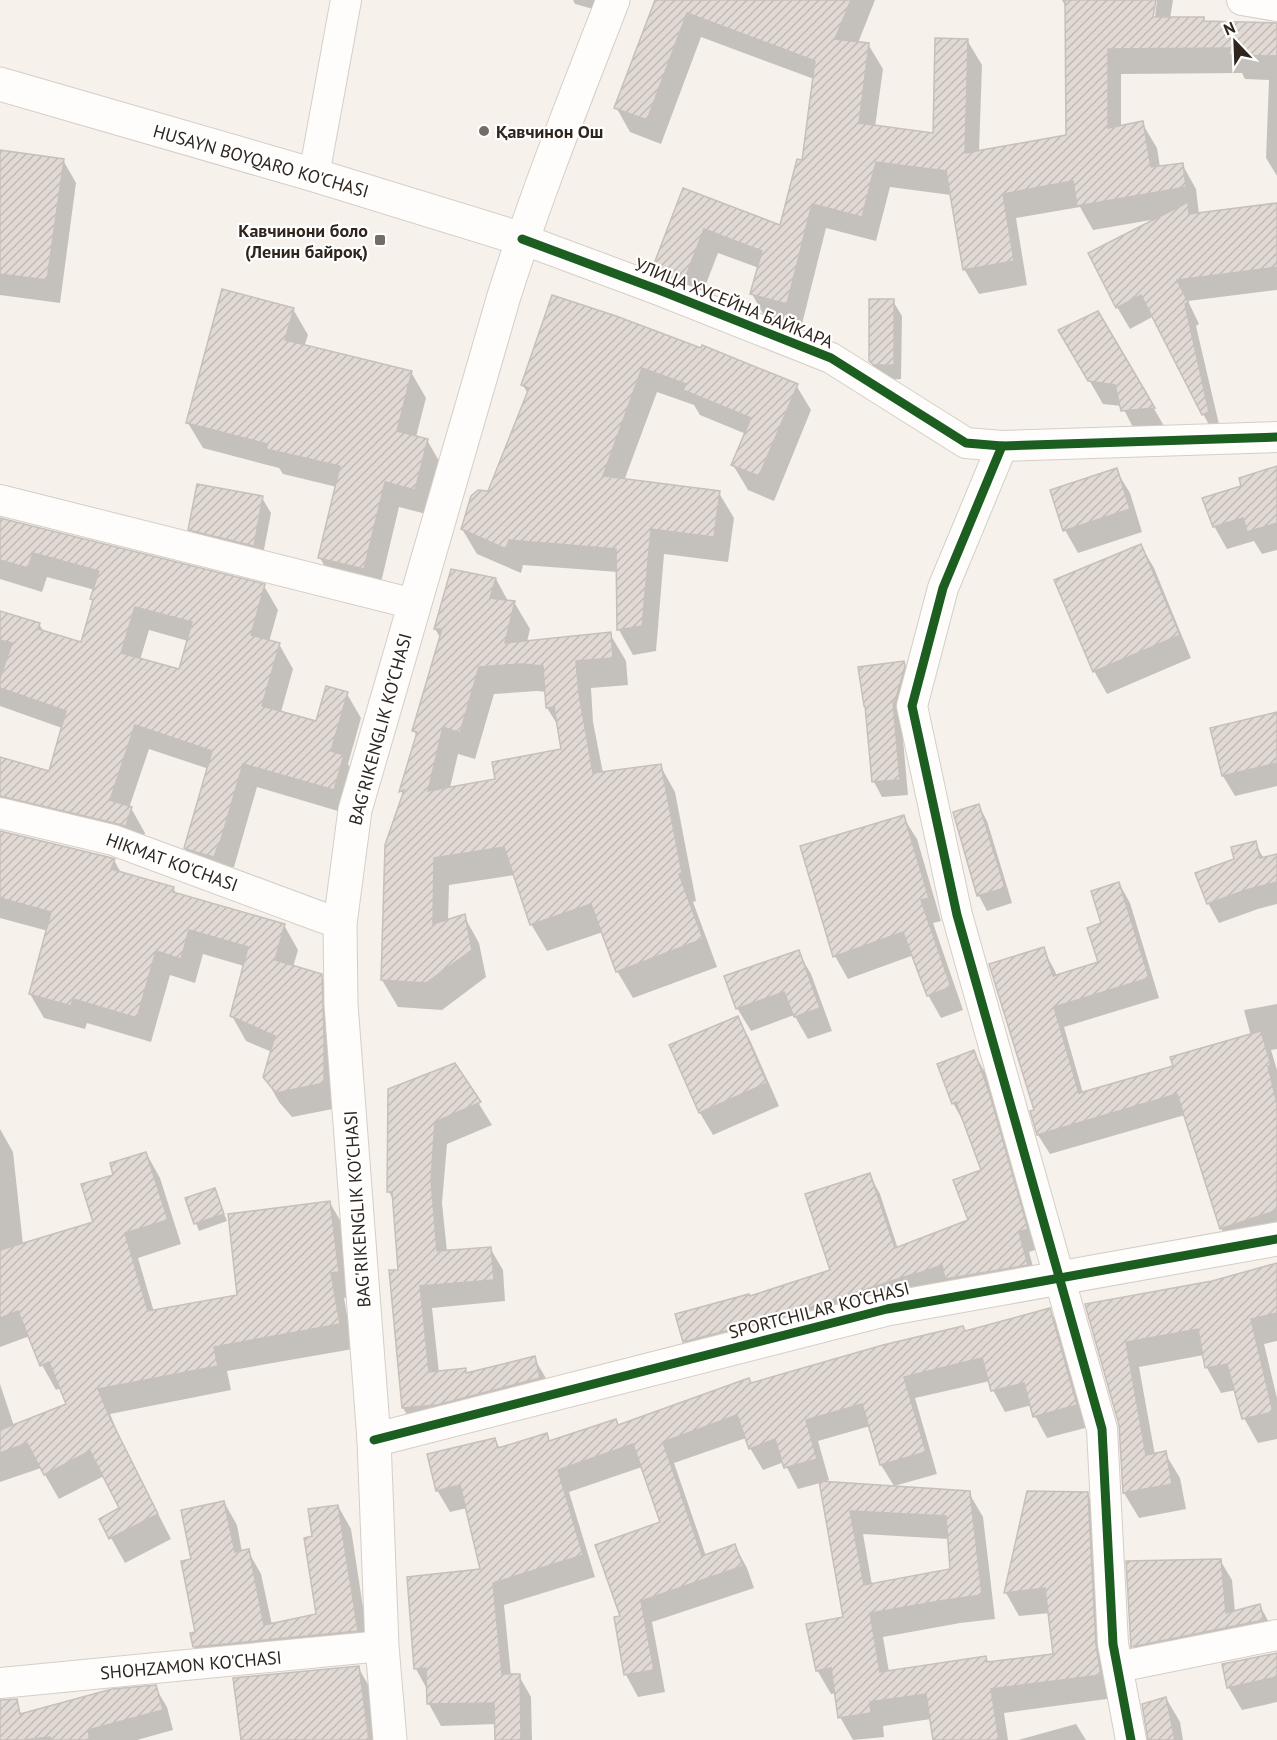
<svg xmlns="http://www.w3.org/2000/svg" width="1277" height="1740" font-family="'PT Sans',sans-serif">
  <defs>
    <pattern id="building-hatch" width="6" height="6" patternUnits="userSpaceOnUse" patternTransform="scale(1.5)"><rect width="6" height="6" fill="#e1d9d3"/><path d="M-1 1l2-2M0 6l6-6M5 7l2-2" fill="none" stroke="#c1bab5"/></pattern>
  </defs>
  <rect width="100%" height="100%" fill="#f6f1eb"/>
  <!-- shadow -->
  <g fill="#0003" fill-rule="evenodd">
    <path d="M573,0h42l-4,14 -36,-10z"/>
    <path d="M657,0h218l-17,43 10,1 15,25 -8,58 59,8 33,-95 15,25 -3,87 89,-16 -2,-129 -4,-7h92l-3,25h3l3,-25h16l-3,19 33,-1 3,5 71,2v151l-11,-18 3,-78 -24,-1 -3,-6 -121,1v53l21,-4 15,25 3,19 22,-3 14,25 3,25 78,-10v86l-89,11 11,23 -3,2 25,107 -6,2 -12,-21 -49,-98 -24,13 -13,-22 40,-88 -64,11 -13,-23 -64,11 11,67 -48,9 -15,-25 -13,-74 -61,-8 -14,54 -50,-13 -25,100 -35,-9 -14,-25 7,-26 -41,-15 -20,52 -29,-11 -15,-25 30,-79 97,37 22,-65 11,-83 -113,-42 -40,107 -31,-12 -14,-25z"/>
    <path d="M0,155l63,5 13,23 -16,120 -60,-8z"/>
    <path d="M553,297l243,88 15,25 -37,91 -26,-11 -15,-25 13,-31 -46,-19 -6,-10 -37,-13 -33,89 95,12 15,25 -6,44 -64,-8 -8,97 -23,4 -14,-25 -1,-58 -95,-7 -2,8 -44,-19 -15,-25 27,-37 39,-98 -5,-9z"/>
    <path d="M893,301l9,15 -1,63 -17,1 -5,-4 -9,-15z"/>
    <path d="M293,309l15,26 -4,12 107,25 15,26 -10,39 11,3 15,26 -12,49 -31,-8 -21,88 -43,-11 -15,-26 17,-71 -54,-13 -4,-6 -76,-20 -15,-25z"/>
    <path d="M1098,313l69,118 -31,2 -14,-27 -19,-2 -43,-74z"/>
    <path d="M1277,468v82l-15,4 -8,-13 -27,8 -13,-23 29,-39z"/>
    <path d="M1116,470l14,23 12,39 -64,21 -13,-23z"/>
    <path d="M262,498l9,15 -9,47 -63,-16 -9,-15z"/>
    <path d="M0,519l264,67 14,24 -9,32 10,2 14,25 -12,43 37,10 29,-28 14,24 -13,46 9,17 -9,33 -91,-27 -23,80h-2l-4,14 -28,-9 -15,-24 24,-79 -60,-20 -20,59h2l14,25 -6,17 -139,-22v-69l50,14 12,-45 -62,-22v-93l39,11 5,8 38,12 12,-41 -2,-4 3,-9 -48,-13 -5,15 -42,-13zM149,630l39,11 -8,30 -40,-11z"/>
    <path d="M1141,546l13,22 37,90 -84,36 -13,-23z"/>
    <path d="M452,571l44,8 12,22 6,1 16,27 -3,13 83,-8 16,27 2,24 -37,3 2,34 10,51 57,-8 15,27 21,109 -3,1 24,65 -84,31 -16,-27 -14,-39 -56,19 -16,-27 -16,-49 -66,10 -1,36 16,-5 15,27 7,34 -44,33 -44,-3 -16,-27 22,-184 -3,-5 16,-55 -3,-5 27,-92 -6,-10zM537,691l9,1 1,16 12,19 4,23 -66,30 -47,8 8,-34 17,5 19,-65z"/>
    <path d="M903,662l9,15 -11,40 7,78 -26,2 -8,-15 -7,-73z"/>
    <path d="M1277,714v72l-42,10 -12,-20 -11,-47z"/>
    <path d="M979,806l8,15 25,82 -25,8 -8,-15 -19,-65z"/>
    <path d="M903,817l14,22 24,82 -8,2 30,87 -22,8 -13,-23 -14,-40 -66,24 -13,-23 -33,-109z"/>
    <path d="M0,832l114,28 7,13 52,15 4,7 107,30 14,25 -5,17 28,9 14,25 3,107 -46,9 -13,-15 -14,-25 7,-25 -26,-11 -14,-25 12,-50 -41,-12 -8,29 -25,-8 -19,67 -64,-19 -2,6 -41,-11 -14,-24 18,-63 -48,-13z"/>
    <path d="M1255,843l9,16 13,-4v49l-19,5 -39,14 -11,-20 28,-43z"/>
    <path d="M1119,883l11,20 29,95 -95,29 19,66 92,-26 76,-31 -7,-26 33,-6v45l-6,1 6,20v163l-45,15 -11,-20 -36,-113 -135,39 -12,-19 -2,-24 7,-162 11,20 3,7 43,-13 3,-39z"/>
    <path d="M798,952l13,22 21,57 -24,8 -14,-24 -43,16 -14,-23z"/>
    <path d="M737,1017l13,23 29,66 -66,29 -13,-22 -29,-67z"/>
    <path d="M973,1052l12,20 16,45 37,132 -9,3 9,33 -342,76 -12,-20 66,-43 82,-27 37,-97 11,20 18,55 72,-28 13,-50 -19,-48 -11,-20z"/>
    <path d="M455,1065l37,60 -45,19 -5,59 5,49 43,-4 13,22 2,31 -73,7 7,65 26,-3 2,4 67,-16 13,22 -131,50 -13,-22 -3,-137 -6,-70 -5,-9z"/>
    <path d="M0,1129l13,23 10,93 72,-22 20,-47 31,-23 14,25 21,66 -43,14 16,54 85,-15 91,-94 14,24 8,70 -8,1 9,51 -126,22 4,19 -121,24 13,31 48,94 -46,24 -24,-43 20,-11 -17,-33 -45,23 -18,-31 -41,14v-98l14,42 54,-21 -7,-17 -5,2 -14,-25 -12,-29 -30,11z"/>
    <path d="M214,1189l13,32 -28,10 -12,-32z"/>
    <path d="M1277,1265v76l-13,3 13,54v41l-19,4 -14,-25 -8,-28 -15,3 -14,-25 -3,-13 -65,12 16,88 10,-2 15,25 6,31 -47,9 -15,-25 -4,-69 -34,-119 127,-23z"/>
    <path d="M1049,1310l13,21 27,96 -42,11 -12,-22 -3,-11 -27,7 -12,-22 -3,-9 -75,17 22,76 -43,12 -13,-21 -11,-39 -52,15 11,39 -8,3 148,10 14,24 12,102 -35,4 -77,14 6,35 97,-15 3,7 65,-9 -4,-42 -31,3 -13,-23 81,-99 14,24 13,180 -110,15 4,27h-74l-3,-21 -48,7 1,11 -31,3 -13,-23 -4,-24 -5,1 -14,-24 28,-52 -25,-135 -22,6 -14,-27 -21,8 -13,-22 -4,-10 -72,25 32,93 29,-10 12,22 7,20 -102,34 13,70 -27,5 -12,-22 -10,-56 6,-2 40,-94 -20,-56 -73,25 26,85 -91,28 7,71h8l12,21 1,43h-36v-16l-55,2 -12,-22 -1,-13 -12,-22 -7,-91 73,-7 -15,-63 -17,4 -13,-22 57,-51 6,9 46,-13 4,7 66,-22 3,6 132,-42 214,-51zM863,1534l86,5 2,31 -79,15z"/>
    <path d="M224,1502l13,23 5,27 6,-1 13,23 11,51 46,-9 -4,-79 24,-31 13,23 19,124 -163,16 -13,-23 3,-13 -4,-73z"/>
    <path d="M1220,1560l12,20 3,32 25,-6 11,20 -127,40 -11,-20z"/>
    <path d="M1277,1654v48l-35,8 -13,-22 -5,-23z"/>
    <path d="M358,1667l16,28 6,45h-137z"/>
    <path d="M155,1687l12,20 6,23 -36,10h-137v-31l17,-2 5,8z"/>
    <path d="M1166,1698l14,24 3,18h-34z"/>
    <path d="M1076,1724l10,16h-68z"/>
  </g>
  <!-- building -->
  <g fill="url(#building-hatch)" stroke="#c7c0ba" stroke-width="1.5" fill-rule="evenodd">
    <path d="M655,0h196l-16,39 34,4 -10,80 74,10 2,-95 33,1 -3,114 101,-18 -1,-135h91l-3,17h51v4l73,2v33l-48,-1 1,-7 -122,1v79l35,-7 8,46 32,-4 3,24 -109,19 -4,-25 -70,13 11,67 -51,9 -17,-99 -70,-9 -14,55 -50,-13 -25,100 -37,-10 12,-43 -58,-22 -20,52 -32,-12 31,-81 97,37 17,-66 5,1 13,-99 -128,-48 -40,107 -33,-12z"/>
    <path d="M0,150l64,9 -17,121 -47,-6z"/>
    <path d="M1188,202l1,12 88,-11v64l-100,13 11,22 -3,2 24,108 -7,3 -61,-120 -25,13 -28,-55z"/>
    <path d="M222,289l72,19 -9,32 127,31 -15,60 31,8 -13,51 -30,-8 -21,87 -46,-11 22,-92 -74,-17 2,-5 -82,-21z"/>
    <path d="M552,295l64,21 85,32 1,-3 96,39 -39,92 -28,-11 20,-47 -68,-28 3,-6 -44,-16 -39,108 117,15 -6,46 -63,-8 -9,97 -25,4 -1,-81 -107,-9 -3,9 -45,-20 10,-33 7,-6 10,1 41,-103 -8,-3z"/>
    <path d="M869,299h25v66h-20l-5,-4z"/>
    <path d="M1098,311l46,78 11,19 -34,3 -6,-26 -27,-4 -30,-51z"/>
    <path d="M1277,466v57l-30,9 -4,-14 -30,9 -11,-29 39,-12 -2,-8z"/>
    <path d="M1117,468l13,41 -67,22 -13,-41z"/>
    <path d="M197,484l66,12 -9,50 -66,-16z"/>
    <path d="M0,518l265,66 -14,51 29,8 -18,63 54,15 10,-35 22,6 -17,59 13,4 -10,35 -91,-26 -23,79h-1l-5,14 -22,-6 -8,-3 28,-97 -77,-26 -25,75 22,7 -6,19 -126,-30v-39l49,14 17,-60 -66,-23v-10l12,-35 -12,-3v-29l40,12 -2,6 43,13 12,-42 -3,-1 9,-28 -66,-18 -5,15 -28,-8zM135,607l57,15 -13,47 -58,-16z"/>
    <path d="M1141,544l39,91 -87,37 -39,-92z"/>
    <path d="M451,569l45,9 -6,20 25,3 -10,42 106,-11 2,26 -37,3 3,33 14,79 68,-9 21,109 -3,1 24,65 -87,33 -25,-68 -61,21 -26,-78 -70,11 -1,66 32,-10 7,36 -46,33 -45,-3 4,-135 19,-55 -5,2 18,-60 -5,-1 30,-102h-8zM521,664l22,2 3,42 8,-1 7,42 -69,13 3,17 -67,12 15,-64 17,6 19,-66z"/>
    <path d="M904,661l1,5 -10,36h-2l7,78 -28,2 -7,-76h-1l-6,-39z"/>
    <path d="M1277,712v51l-55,13 -12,-48z"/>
    <path d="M979,804l26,84 -28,8 -24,-84z"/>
    <path d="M904,815l25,83 -8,2 30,87 -24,9 -24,-64 -70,25 -33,-111z"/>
    <path d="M0,831l108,26 7,2 -4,10 63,18 -1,5 112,32 -10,36 47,14 2,60v49l-48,10 -13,-16 12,-41 -45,-20 18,-69 -59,-17 -8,29 -25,-8 -19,67 -64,-19 -2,7 -42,-12 22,-82 -51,-14z"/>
    <path d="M1256,841l4,17 17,-4v28l-31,8 -39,14 -12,-31 39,-14 -3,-12z"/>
    <path d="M1119,882l30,96 -95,29 25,86 94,-27 -3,-9 91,-26 10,34 -3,1 9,37v107l-57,19 -43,-135 -140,41 -7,-24 4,-1 -45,-146 55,-17 9,29 45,-14 -11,-34 14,-5 -10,-32z"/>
    <path d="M799,950l21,58 -26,9 -10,-25 -48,17 -12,-33z"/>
    <path d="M738,1016l29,67 -68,30 -30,-68z"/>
    <path d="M974,1050l16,45 38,134 -9,3 9,33 -83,14 -3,-14 -26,9v-1l-129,42 -104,27 -8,-28 74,-20 1,2 80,-26 -25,-76 65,-21 25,75 73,-28 -15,-40 28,-10 -25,-68 -4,2 -15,-40z"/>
    <path d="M455,1063l26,39 -46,20 -4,58 6,71 54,-4 3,33 -74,6 9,86 37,-4v5l69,-17 5,22 -103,27 -35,3 -13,-138h9l-6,-78h-5l1,-103z"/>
    <path d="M146,1152l22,68 -43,13 23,78 89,-16 -9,-81 102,-13 9,71 -8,1 9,51 -126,23 4,19 -120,23 12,29 48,96 -49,25 -10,-20 20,-11 -29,-57 -46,24 -17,-32 -27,10v-23l66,-26 -17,-42 -9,4 -22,-55 -18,7v-68l93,-28 -12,-38 32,-9 -3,-12z"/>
    <path d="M215,1188l9,26 -30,10 -9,-26z"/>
    <path d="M1277,1263v50l-26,6 22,93 -31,7 -15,-55 -22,4 -7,-39 -72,13 20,113 20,-4 6,33 -49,9 -4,-68 -34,-121 127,-23z"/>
    <path d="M1050,1308l27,97 -44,12 -9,-34 -33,8 -9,-33 -78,19 22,75 -46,13 -18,-61 -56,16 11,39 -33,9 -9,-29 -26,10 -12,-34 -74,27 39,114 33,-12 8,22 -102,35 13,69 -30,5 -10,-58 6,-1 -25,-71 65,-23 -27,-78 -75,26 25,85 -90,28 9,91h18l1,66h-26l-1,-37 -67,1 -1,-36 -12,1 -7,-92 73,-8 -20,-84 -24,6 -9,-37 68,-16 3,10 49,-15 2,8 67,-22 2,6 131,-47 2,5 132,-38 80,-19 2,5z"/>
    <path d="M819,1481l151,10 12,104 -36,5 -76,13 10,59 106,-16 1,6 66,-8 -8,-66 -41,5 23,-102 61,1 8,153 5,30 -110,14 8,51h-66l-7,-46 -56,8 1,11 -33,5 -7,-50 -15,3 -10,-47 37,-7zM850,1511l96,5 4,53 -86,16z"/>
    <path d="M224,1501l11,51 14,-3 15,76 52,-11 -12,-76 8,-2 -4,-27 30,-4 20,126 -165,16 -3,-14 5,-1 -14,-71 10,-2 -10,-49z"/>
    <path d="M1221,1559l5,54 34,-9 4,16 -133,27 -5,-86z"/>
    <path d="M1277,1653v24l-50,11 -5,-24z"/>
    <path d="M359,1666l10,74h-128l-8,-62z"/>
    <path d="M156,1685l7,25 -75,20 2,10h-39l-1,-3 -27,3h-23v-40l17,-1 3,15 92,-25z"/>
    <path d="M1166,1697l9,43h-27l-6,-36z"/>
  </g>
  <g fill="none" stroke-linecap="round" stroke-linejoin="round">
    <!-- street casing -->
    <g stroke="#d5cec7" stroke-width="32">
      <g id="street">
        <path d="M1242,0l35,6"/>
        <path d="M314,175l32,-175"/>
        <path d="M522,239l137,51 172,68 135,85 36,3 275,-9"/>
        <path d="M1002,446l-59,142 -31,118 45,209 145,514 11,215 18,96"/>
        <path d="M0,500l414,104"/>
        <path d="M0,813l113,27 227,84"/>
        <path d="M1118,1667l159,-32"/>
        <path d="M0,1683l382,-37"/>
      </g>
    </g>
    <!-- secondary casing -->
    <g stroke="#d5cec7" stroke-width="35">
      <g id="secondary">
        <path d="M0,84l314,91 208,64"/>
        <path d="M374,1440l513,-131 390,-70"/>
        <path d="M390,1740l-8,-94 -8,-206 -33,-436 -1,-80 15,-114 149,-514c32,-101 71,-198 109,-296"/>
      </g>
    </g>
    <!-- street -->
    <use href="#street" stroke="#fefdfc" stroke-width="30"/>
    <!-- secondary -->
    <use href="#secondary" stroke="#fefdfc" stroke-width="33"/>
    <!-- cycleway casing -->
    <g stroke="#fff" stroke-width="13">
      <g id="cycleway">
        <path d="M522,239l137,51 172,68 135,85 36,3 275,-9"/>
        <path d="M1002,446l-59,142 -31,118 45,209 145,514 11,215 18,96"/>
        <path d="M374,1440l513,-131 390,-70"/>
      </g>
    </g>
    <!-- cycleway -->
    <use href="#cycleway" stroke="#1b5e20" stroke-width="9"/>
  </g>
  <!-- markers -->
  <g fill="#756c65" stroke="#fff" stroke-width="2">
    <circle cx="484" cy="131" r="6"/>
    <rect x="374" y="234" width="12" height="12" rx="3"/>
  </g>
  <g text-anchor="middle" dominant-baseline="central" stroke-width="4.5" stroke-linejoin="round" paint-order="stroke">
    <!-- poi labels -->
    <g font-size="18" font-weight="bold" fill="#30251d" stroke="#fff" text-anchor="start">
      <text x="496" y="131">Қавчинон Ош</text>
      <text x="368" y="230" text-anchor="end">Кавчинони боло<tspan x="368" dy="21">(Ленин байроқ)</tspan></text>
    </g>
    <!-- street labels -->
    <g font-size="18" fill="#30251d" stroke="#fff">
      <text transform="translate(261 161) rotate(16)">HUSAYN BOYQARO KO'CHASI</text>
      <text transform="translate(734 303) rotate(22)">УЛИЦА ХУСЕЙНА БАЙКАРА</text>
      <text transform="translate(380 729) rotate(-75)">BAG'RIKENGLIK KO'CHASI</text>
      <text transform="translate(172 862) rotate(20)">HIKMAT KO'CHASI</text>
      <text transform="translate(357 1209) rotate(-94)">BAG'RIKENGLIK KO'CHASI</text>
      <text transform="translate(819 1310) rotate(-14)">SPORTCHILAR KO‘CHASI</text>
      <text transform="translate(191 1665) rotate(-5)">SHOHZAMON KO'CHASI</text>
    </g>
  </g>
  <!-- north arrow -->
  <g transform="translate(1235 42) rotate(337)" stroke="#ffffff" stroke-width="4.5" paint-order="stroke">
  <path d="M0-4.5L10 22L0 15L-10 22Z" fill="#30251d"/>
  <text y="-9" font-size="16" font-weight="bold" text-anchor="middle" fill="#30251d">N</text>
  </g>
</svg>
